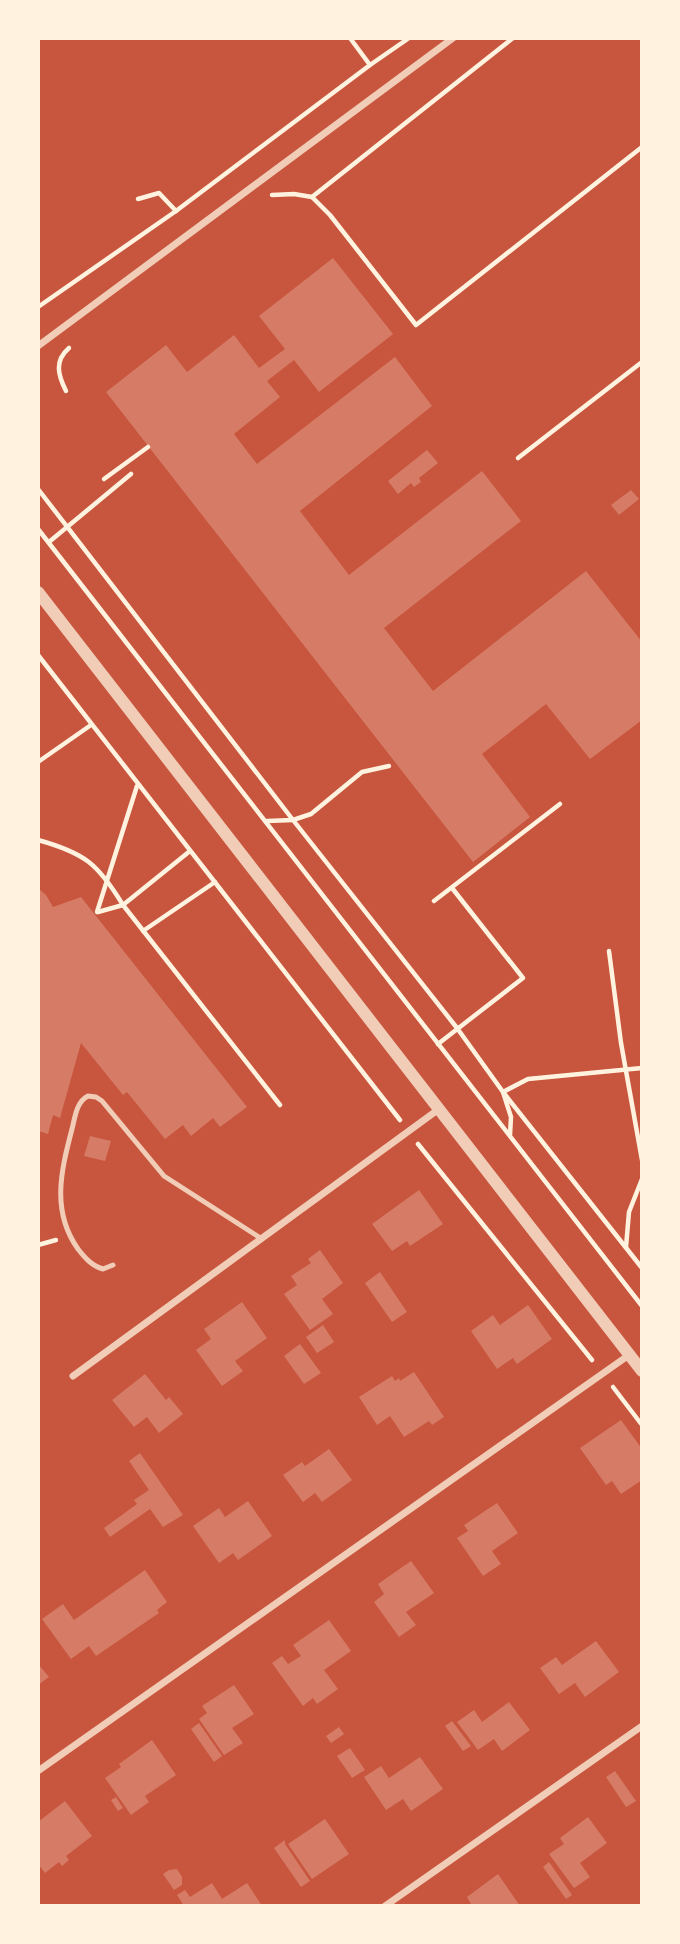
<svg xmlns="http://www.w3.org/2000/svg" width="680" height="1944" font-family="Poppins,sans-serif">
  <rect width="100%" height="100%" fill="#c8553d"/>
  <!-- building -->
  <g fill="#d67c66">
    <path d="M333,258l60,76 -74,58 -25,-32 -27,21 13,16 -46,37 23,30 138,-107 37,49 -132,105 49,64 133,-104 39,50 -137,107 49,63 153,-120 56,71v78l-52,39 -44,-55 -64,50 48,63 -57,45 -367,-470 60,-47 21,27 47,-37 25,33 26,-19 -26,-33z"/>
    <path d="M427,450l11,13 -19,15 2,4 -7,5 -3,-4 -13,11 -10,-13z"/>
    <path d="M631,490l8,9 -20,16 -8,-10z"/>
    <path d="M38,888l8,7 7,12 28,-10 166,210 -27,20 -7,-9 -22,18 -8,-11 -18,14 -38,-47 -4,3 -42,-52 -21,75 -7,-3 -5,19 -10,-3z"/>
    <path d="M90,1136l21,5 -6,20 -21,-5z"/>
    <path d="M419,1190l24,34 -33,22 -3,-5 -15,10 -20,-27z"/>
    <path d="M320,1250l23,33 -21,16 11,15 -23,16 -26,-36 13,-9 -6,-9 20,-13 -3,-4z"/>
    <path d="M380,1272l27,40 -15,10 -27,-39z"/>
    <path d="M242,1302l25,36 -32,23 8,10 -21,15 -26,-36 15,-11 -7,-10z"/>
    <path d="M528,1305l24,34 -35,25 -4,-6 -16,11 -26,-38 22,-16 7,10z"/>
    <path d="M323,1325l11,17 -17,11 -11,-16z"/>
    <path d="M300,1344l21,29 -17,11 -20,-28z"/>
    <path d="M414,1372l30,45 -12,8 -3,-4 -25,16 -14,-21 -13,9 -18,-28 33,-21 3,5 4,-3 1,3z"/>
    <path d="M145,1374l21,26 3,-3 14,17 -24,19 -12,-16 -13,10 -22,-27z"/>
    <path d="M621,1420l21,29v31l-21,14 -9,-13 -6,4 -26,-37z"/>
    <path d="M329,1449l23,31 -30,22 -7,-9 -12,9 -20,-27 19,-13 3,4z"/>
    <path d="M140,1453l43,62 -20,12 -13,-18 -40,28 -6,-9 33,-24 -3,-4 15,-10 -20,-29z"/>
    <path d="M248,1501l24,35 -34,24 -5,-7 -14,10 -26,-37 26,-18 6,9z"/>
    <path d="M497,1503l21,30 -26,18 9,13 -18,12 -26,-38 11,-7 -4,-6z"/>
    <path d="M411,1561l23,32 -28,19 10,13 -17,12 -25,-35 10,-8 -6,-10z"/>
    <path d="M145,1570l22,32 -10,8 2,3 -63,43 -7,-10 -18,13 -29,-40 21,-15 11,16z"/>
    <path d="M329,1620l22,31 -27,19 14,19 -21,15 -4,-6 -10,8 -31,-43 10,-7 6,8 13,-8 -8,-11z"/>
    <path d="M596,1641l23,31 -34,25 -10,-14 -16,11 -19,-26 16,-11 6,8z"/>
    <path d="M38,1664l11,13 -11,8z"/>
    <path d="M234,1685l20,29 -22,14 11,15 -19,12 -25,-36 8,-6 -5,-7z"/>
    <path d="M509,1702l21,28 -28,21 -8,-12 -16,11 -21,-28 17,-12 8,12z"/>
    <path d="M452,1721l19,25 -8,5 -18,-25z"/>
    <path d="M199,1723l23,33 -8,6 -23,-33z"/>
    <path d="M339,1727l5,7 -13,9 -5,-7z"/>
    <path d="M152,1740l24,35 -31,21 4,6 -18,13 -26,-37 16,-11 -2,-3z"/>
    <path d="M350,1748l15,22 -13,8 -15,-22z"/>
    <path d="M420,1757l23,32 -32,22 -8,-12 -17,11 -22,-33 17,-11 8,12z"/>
    <path d="M615,1771l21,30 -10,6 -20,-30z"/>
    <path d="M116,1797l7,11 -5,3 -7,-11z"/>
    <path d="M65,1801l27,35 -26,20 3,4 -7,6 -3,-4 -14,11 -7,-9v-42z"/>
    <path d="M588,1817l19,26 -27,20 10,14 -16,11 -25,-34 15,-10 -4,-6z"/>
    <path d="M325,1819l24,35 -37,25 -24,-35z"/>
    <path d="M285,1840v4l25,37 -9,6 -27,-39z"/>
    <path d="M549,1862l23,33 -6,4 -23,-32z"/>
    <path d="M177,1869l5,8v8l-8,5 -11,-16 6,-4z"/>
    <path d="M498,1874l22,32h-52l3,-2 -4,-7z"/>
    <path d="M212,1883l10,16 25,-16 15,23h-78l-7,-11 8,-5 5,7z"/>
  </g>
  <g fill="none" stroke-linecap="round" stroke-linejoin="round">
    <!-- path -->
    <g stroke="#fff3e0" stroke-width="4.5">
      <path d="M350,38l20,27"/>
      <path d="M272,195l22,-1 18,3 18,18 86,110 226,-178"/>
      <path d="M312,197l201,-159"/>
      <path d="M138,199l21,-6 17,18"/>
      <path d="M38,307l138,-96 194,-146 39,-27"/>
      <path d="M66,391c-8,-16 -12,-30 3,-43"/>
      <path d="M518,458l124,-96"/>
      <path d="M104,479l44,-32"/>
      <path d="M38,489l255,331 164,208 46,64 8,25 -1,18"/>
      <path d="M38,529l604,777"/>
      <path d="M49,542l82,-68"/>
      <path d="M38,655l362,465"/>
      <path d="M38,762l53,-37"/>
      <path d="M267,821l26,-1 18,-6 51,-42 27,-6"/>
      <path d="M38,840c47,13 60,24 85,65l157,200"/>
      <path d="M434,901l126,-97"/>
      <path d="M97,912l40,-126"/>
      <path d="M98,912l25,-7 67,-54"/>
      <path d="M143,931l72,-49"/>
      <path d="M609,951l12,92 21,117"/>
      <path d="M438,1044l85,-66 -71,-90"/>
      <path d="M642,1068l-114,11 -25,13 139,176"/>
      <path d="M418,1144l174,216"/>
      <path d="M38,1245l18,-5"/>
      <path d="M626,1247l3,-35 13,-33"/>
      <path d="M613,1387l29,38"/>
    </g>
    <!-- service -->
    <path stroke="#f1ccb7" stroke-width="5" d="M113,1265l-10,4c-11,-3 -18,-11 -25,-20 -27,-38 -17,-78 -6,-120 3,-11 4,-27 16,-33l8,1 6,4 62,75 98,63"/>
    <!-- minor -->
    <g stroke="#f1ccb7" stroke-width="7">
      <path d="M38,346l415,-308"/>
      <path d="M73,1376l366,-267"/>
      <path d="M38,1771l591,-416"/>
      <path d="M385,1906l257,-180"/>
    </g>
    <!-- tertiary -->
    <path stroke="#f1ccb7" stroke-width="12" d="M38,592l604,779"/>
  </g>
  <!-- border -->
  <rect width="680" height="1944" fill="none" stroke="#fff3e0" stroke-width="80"/>
</svg>
